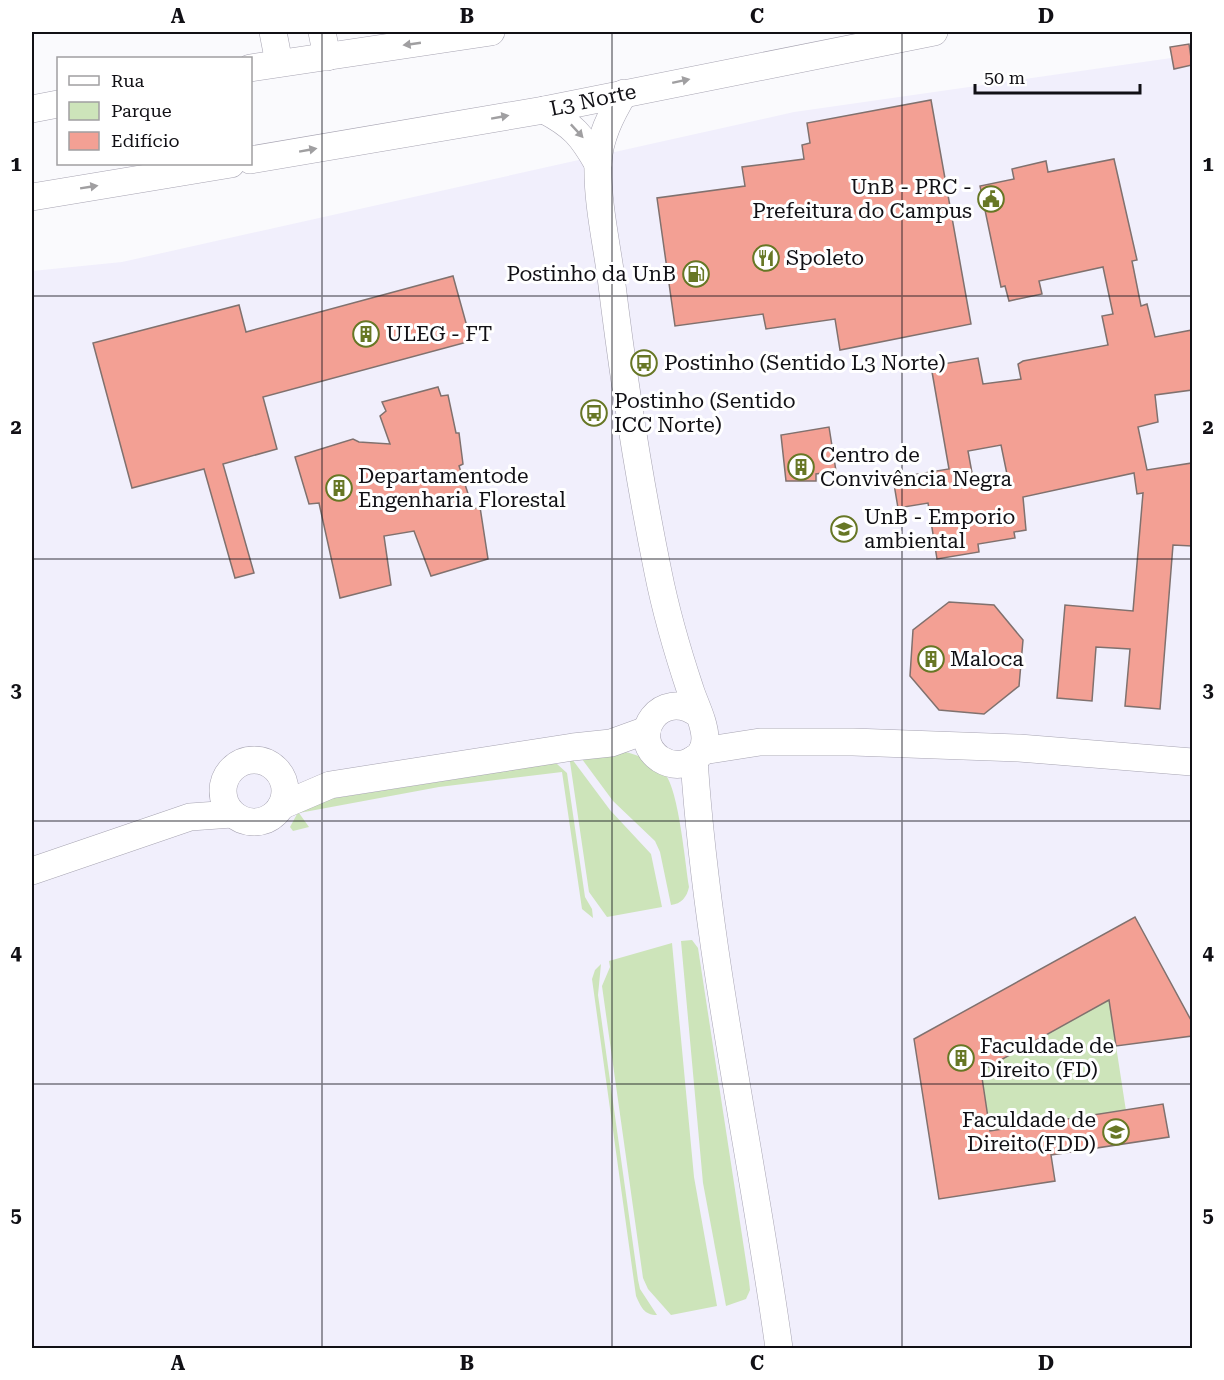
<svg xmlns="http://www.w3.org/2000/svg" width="1224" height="1380" font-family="'Roboto Serif',serif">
  <rect width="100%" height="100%" fill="#fafafd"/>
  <!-- built -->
  <path fill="#f1effc" d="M1192,55v1293h-1160v-1077l90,-9 672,-150z"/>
  <!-- green -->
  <g fill="#cde4ba">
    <path d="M625,752c15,3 31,11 40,22 14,17 20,89 24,113 -2,10 -8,17 -18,18l-11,-53 -5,-11 -42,-40 -34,-46z"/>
    <path d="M569,755l41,55 41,44 11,53 -55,10 -18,-25z"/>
    <path d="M551,764h6l10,9 18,124 7,12 1,9 -11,-9 -20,-137 -123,15 -140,26 10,14 -16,4 -3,-4 13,-24z"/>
    <path d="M692,940l6,8 51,333 1,9 -4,9 -20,7 -23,-123 -22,-242z"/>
    <path d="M672,943l22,234 23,129 -46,9 -23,-26 -5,-11 -41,-292 8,-19 -1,-6z"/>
    <path d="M601,964l-3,31 40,285 2,9 17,26c-13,0 -16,-8 -21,-19l-44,-317 3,-9z"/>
    <path d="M1109,1000l17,111 -136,20 -9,-60z"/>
  </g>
  <!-- building -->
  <g fill="#f3a094" stroke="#80716e" stroke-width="1.5" fill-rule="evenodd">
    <path d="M1189,44l3,21 -18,4 -4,-22z"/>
    <path d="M931,100l40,224 -131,26 -5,-31 -69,10 -3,-15 -88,12 -18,-128 88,-12 -3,-19 62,-8 -2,-14 8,-2 -3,-20z"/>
    <path d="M1114,159l23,101 -5,1 9,45 6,-2 8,33 37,-7v60l-37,5 3,27 -20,5 9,43 45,-7v83l-19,-1 -13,164 -35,-3 5,-57 -34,-2 -4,54 -35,-3 8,-93 68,6 10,-118 -6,1 -3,-21 -111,24 3,33 -12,2 1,6 -37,6 1,8 -42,7 -9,-56 -30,5 -5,-30 56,-9 -18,-103 47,-8 5,26 38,-5 -3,-15 5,-3 85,-16 -6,-29 11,-2 -10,-47 -64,14 3,13 -33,7 -4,-15 -4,1 -21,-101 34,-7 -2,-10 34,-8 2,11zM1001,445l7,34 -34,5 -6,-33z"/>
    <path d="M453,276l18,65 -208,56 14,52 -54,15 31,109 -19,5 -31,-109 -72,19 -39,-145 146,-38 7,27z"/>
    <path d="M438,387l3,9 7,-1 8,38h3l4,31 -4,2 14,43 7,-2 8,52 -57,17 -17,-45 -30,5 7,49 -51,13 -21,-95 -10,1 -14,-47 58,-18 6,3 31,2 -10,-28 6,-5 -4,-9z"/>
    <path d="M829,427l7,44 -20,3v7h-30l-5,-46z"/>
    <path d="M949,602l45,3 29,35 -4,46 -35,28 -45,-4 -29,-34 3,-46z"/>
    <path d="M1135,917l57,105v14l-76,10 -7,-46 -128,71 9,60 173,-27 6,33 -118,18 4,26 -116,18 -25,-160z"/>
  </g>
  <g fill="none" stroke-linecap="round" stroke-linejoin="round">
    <!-- secondary casing -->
    <g stroke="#a7a4b2" stroke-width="28">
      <g id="secondary">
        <path d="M273,32l6,31"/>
        <path d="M322,32l5,25"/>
        <path d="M250,68l241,-36"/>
        <path d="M624,93c-13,22 -25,45 -26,71 -1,37 8,77 13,113 12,99 27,197 47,295 8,40 19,78 32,117 7,23 32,62 -4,74 -9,3 -18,1 -26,-4 -33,-23 1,-72 38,-45"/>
        <path d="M32,109l26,-5"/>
        <path d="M544,110c29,15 38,26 54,54"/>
        <path d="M250,160l294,-50 390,-78"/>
        <path d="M32,197l199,-33"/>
        <path d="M702,751l58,-9h93l166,6 173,14"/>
        <path d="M694,759c13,198 58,393 85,589"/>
        <circle cx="254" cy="791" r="31"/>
        <path d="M281,806l49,-21 243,-38 38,-4 36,-13"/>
        <path d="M32,871l158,-54 42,-3"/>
      </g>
    </g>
    <!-- secondary -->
    <use href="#secondary" stroke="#fff" stroke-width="27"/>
  </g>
  <!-- one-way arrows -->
  <defs><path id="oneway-solid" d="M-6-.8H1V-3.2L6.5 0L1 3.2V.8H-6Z" transform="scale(1.5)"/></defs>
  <g fill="#a09fa1">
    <use href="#oneway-solid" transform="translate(412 44) rotate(172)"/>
    <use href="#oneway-solid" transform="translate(681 81) rotate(-12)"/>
    <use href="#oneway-solid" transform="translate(500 117) rotate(-10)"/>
    <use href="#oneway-solid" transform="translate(577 131) rotate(47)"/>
    <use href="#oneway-solid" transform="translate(308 150) rotate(-10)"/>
    <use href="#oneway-solid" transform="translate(89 187) rotate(-9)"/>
  </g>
  <!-- grid -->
  <path fill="none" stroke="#111015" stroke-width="1.5" stroke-opacity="0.55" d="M322,32v1316M612,32v1316M902,32v1316M32,296h1160M32,559h1160M32,821h1160M32,1084h1160"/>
  <!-- icons -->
  <defs>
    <g id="civic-ring" transform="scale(1.35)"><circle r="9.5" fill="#fff" stroke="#677725" stroke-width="1.5"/><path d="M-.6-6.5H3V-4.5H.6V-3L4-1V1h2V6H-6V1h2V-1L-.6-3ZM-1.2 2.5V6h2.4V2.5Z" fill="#677725"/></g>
    <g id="restaurant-ring" transform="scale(1.35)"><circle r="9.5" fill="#fff" stroke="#677725" stroke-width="1.5"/><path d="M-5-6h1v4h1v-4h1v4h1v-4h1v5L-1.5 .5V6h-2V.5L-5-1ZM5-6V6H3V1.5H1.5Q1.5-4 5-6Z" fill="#677725"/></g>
    <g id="fuel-ring" transform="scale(1.35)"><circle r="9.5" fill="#fff" stroke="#677725" stroke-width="1.5"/><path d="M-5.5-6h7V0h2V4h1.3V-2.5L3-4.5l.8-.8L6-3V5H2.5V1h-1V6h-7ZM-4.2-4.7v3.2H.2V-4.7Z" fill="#677725"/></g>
    <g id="building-ring" transform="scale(1.35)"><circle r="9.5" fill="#fff" stroke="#677725" stroke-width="1.5"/><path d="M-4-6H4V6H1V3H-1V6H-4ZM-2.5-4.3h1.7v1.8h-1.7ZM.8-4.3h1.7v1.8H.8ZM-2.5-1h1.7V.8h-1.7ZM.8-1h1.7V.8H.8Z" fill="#677725"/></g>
    <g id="bus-ring" transform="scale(1.35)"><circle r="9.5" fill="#fff" stroke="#677725" stroke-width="1.5"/><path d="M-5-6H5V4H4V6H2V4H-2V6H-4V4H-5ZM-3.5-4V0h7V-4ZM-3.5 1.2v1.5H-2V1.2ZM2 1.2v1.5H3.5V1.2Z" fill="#677725"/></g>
    <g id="school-ring" transform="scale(1.35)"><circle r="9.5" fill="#fff" stroke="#677725" stroke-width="1.5"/><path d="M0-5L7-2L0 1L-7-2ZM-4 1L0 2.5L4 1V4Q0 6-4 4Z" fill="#677725"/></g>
    <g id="university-ring" transform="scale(1.35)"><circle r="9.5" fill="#fff" stroke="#677725" stroke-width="1.5"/><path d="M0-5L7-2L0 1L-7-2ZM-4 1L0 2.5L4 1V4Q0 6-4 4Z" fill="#677725"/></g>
  </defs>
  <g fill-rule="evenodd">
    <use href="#civic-ring" x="991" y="199"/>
    <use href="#restaurant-ring" x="766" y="258"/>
    <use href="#fuel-ring" x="696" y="274"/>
    <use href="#building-ring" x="366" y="334"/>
    <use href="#bus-ring" x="644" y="363"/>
    <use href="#bus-ring" x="594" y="413"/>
    <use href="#building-ring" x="801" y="467"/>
    <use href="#building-ring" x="339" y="488"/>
    <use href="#school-ring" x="844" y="529"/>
    <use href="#building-ring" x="931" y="659"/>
    <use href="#building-ring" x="961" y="1058"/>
    <use href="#university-ring" x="1116" y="1132"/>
  </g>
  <g text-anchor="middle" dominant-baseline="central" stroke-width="6" stroke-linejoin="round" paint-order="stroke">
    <!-- street labels -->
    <g font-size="21" fill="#111015" stroke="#fff">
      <text transform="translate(593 100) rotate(-12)">L3 Norte</text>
    </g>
    <!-- poi labels -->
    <g font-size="21" fill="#111015" stroke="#fff" text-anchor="start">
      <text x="972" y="187" text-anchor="end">UnB - PRC -<tspan x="972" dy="24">Prefeitura do Campus</tspan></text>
      <text x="786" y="258">Spoleto</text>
      <text x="676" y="274" text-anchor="end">Postinho da UnB</text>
      <text x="386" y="334">ULEG - FT</text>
      <text x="664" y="363">Postinho (Sentido L3 Norte)</text>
      <text x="614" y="401">Postinho (Sentido<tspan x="614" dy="24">ICC Norte)</tspan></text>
      <text x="820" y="455">Centro de<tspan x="820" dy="24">Convivência Negra</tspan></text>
      <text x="358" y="476">Departamentode<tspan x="358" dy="24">Engenharia Florestal</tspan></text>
      <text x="864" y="517">UnB - Emporio<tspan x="864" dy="24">ambiental</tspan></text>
      <text x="950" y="659">Maloca</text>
      <text x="980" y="1046">Faculdade de<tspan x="980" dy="24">Direito (FD)</tspan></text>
      <text x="1096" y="1120" text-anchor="end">Faculdade de<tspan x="1096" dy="24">Direito(FDD)</tspan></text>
    </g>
  </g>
  <!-- border -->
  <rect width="1224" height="1380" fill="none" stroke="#ffffff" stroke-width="66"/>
  <!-- legend -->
  <rect x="57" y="57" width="195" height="108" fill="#ffffff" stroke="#a09fa1" stroke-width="1.5"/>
  <rect x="69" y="76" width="30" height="9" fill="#ffffff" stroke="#a09fa1" stroke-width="1.5"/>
  <text x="111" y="87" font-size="18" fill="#111015">Rua</text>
  <rect x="69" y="102" width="30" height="18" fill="#cde4ba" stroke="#a09fa1" stroke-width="1.5"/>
  <text x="111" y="117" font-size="18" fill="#111015">Parque</text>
  <rect x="69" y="132" width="30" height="18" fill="#f3a094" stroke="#a09fa1" stroke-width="1.5"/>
  <text x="111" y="147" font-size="18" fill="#111015">Edifício</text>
  <!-- scale -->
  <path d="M975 84v9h165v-9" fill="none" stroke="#111015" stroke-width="3"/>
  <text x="984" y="84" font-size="18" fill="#111015" stroke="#ffffff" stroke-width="4.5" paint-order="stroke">50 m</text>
  <rect x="33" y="33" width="1158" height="1314" fill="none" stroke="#111015" stroke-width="2"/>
  <g font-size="20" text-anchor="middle" font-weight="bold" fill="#111015">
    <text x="178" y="23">A</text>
    <text x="467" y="23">B</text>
    <text x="757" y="23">C</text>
    <text x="1046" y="23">D</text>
    <text x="16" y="171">1</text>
    <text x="1208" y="171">1</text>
    <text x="16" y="434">2</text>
    <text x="1208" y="434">2</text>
    <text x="16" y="697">3</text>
    <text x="1208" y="697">3</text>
    <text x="16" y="960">4</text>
    <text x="1208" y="960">4</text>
    <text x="16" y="1222">5</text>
    <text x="1208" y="1222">5</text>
    <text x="178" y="1370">A</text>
    <text x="467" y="1370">B</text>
    <text x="757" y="1370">C</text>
    <text x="1046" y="1370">D</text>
  </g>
</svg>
